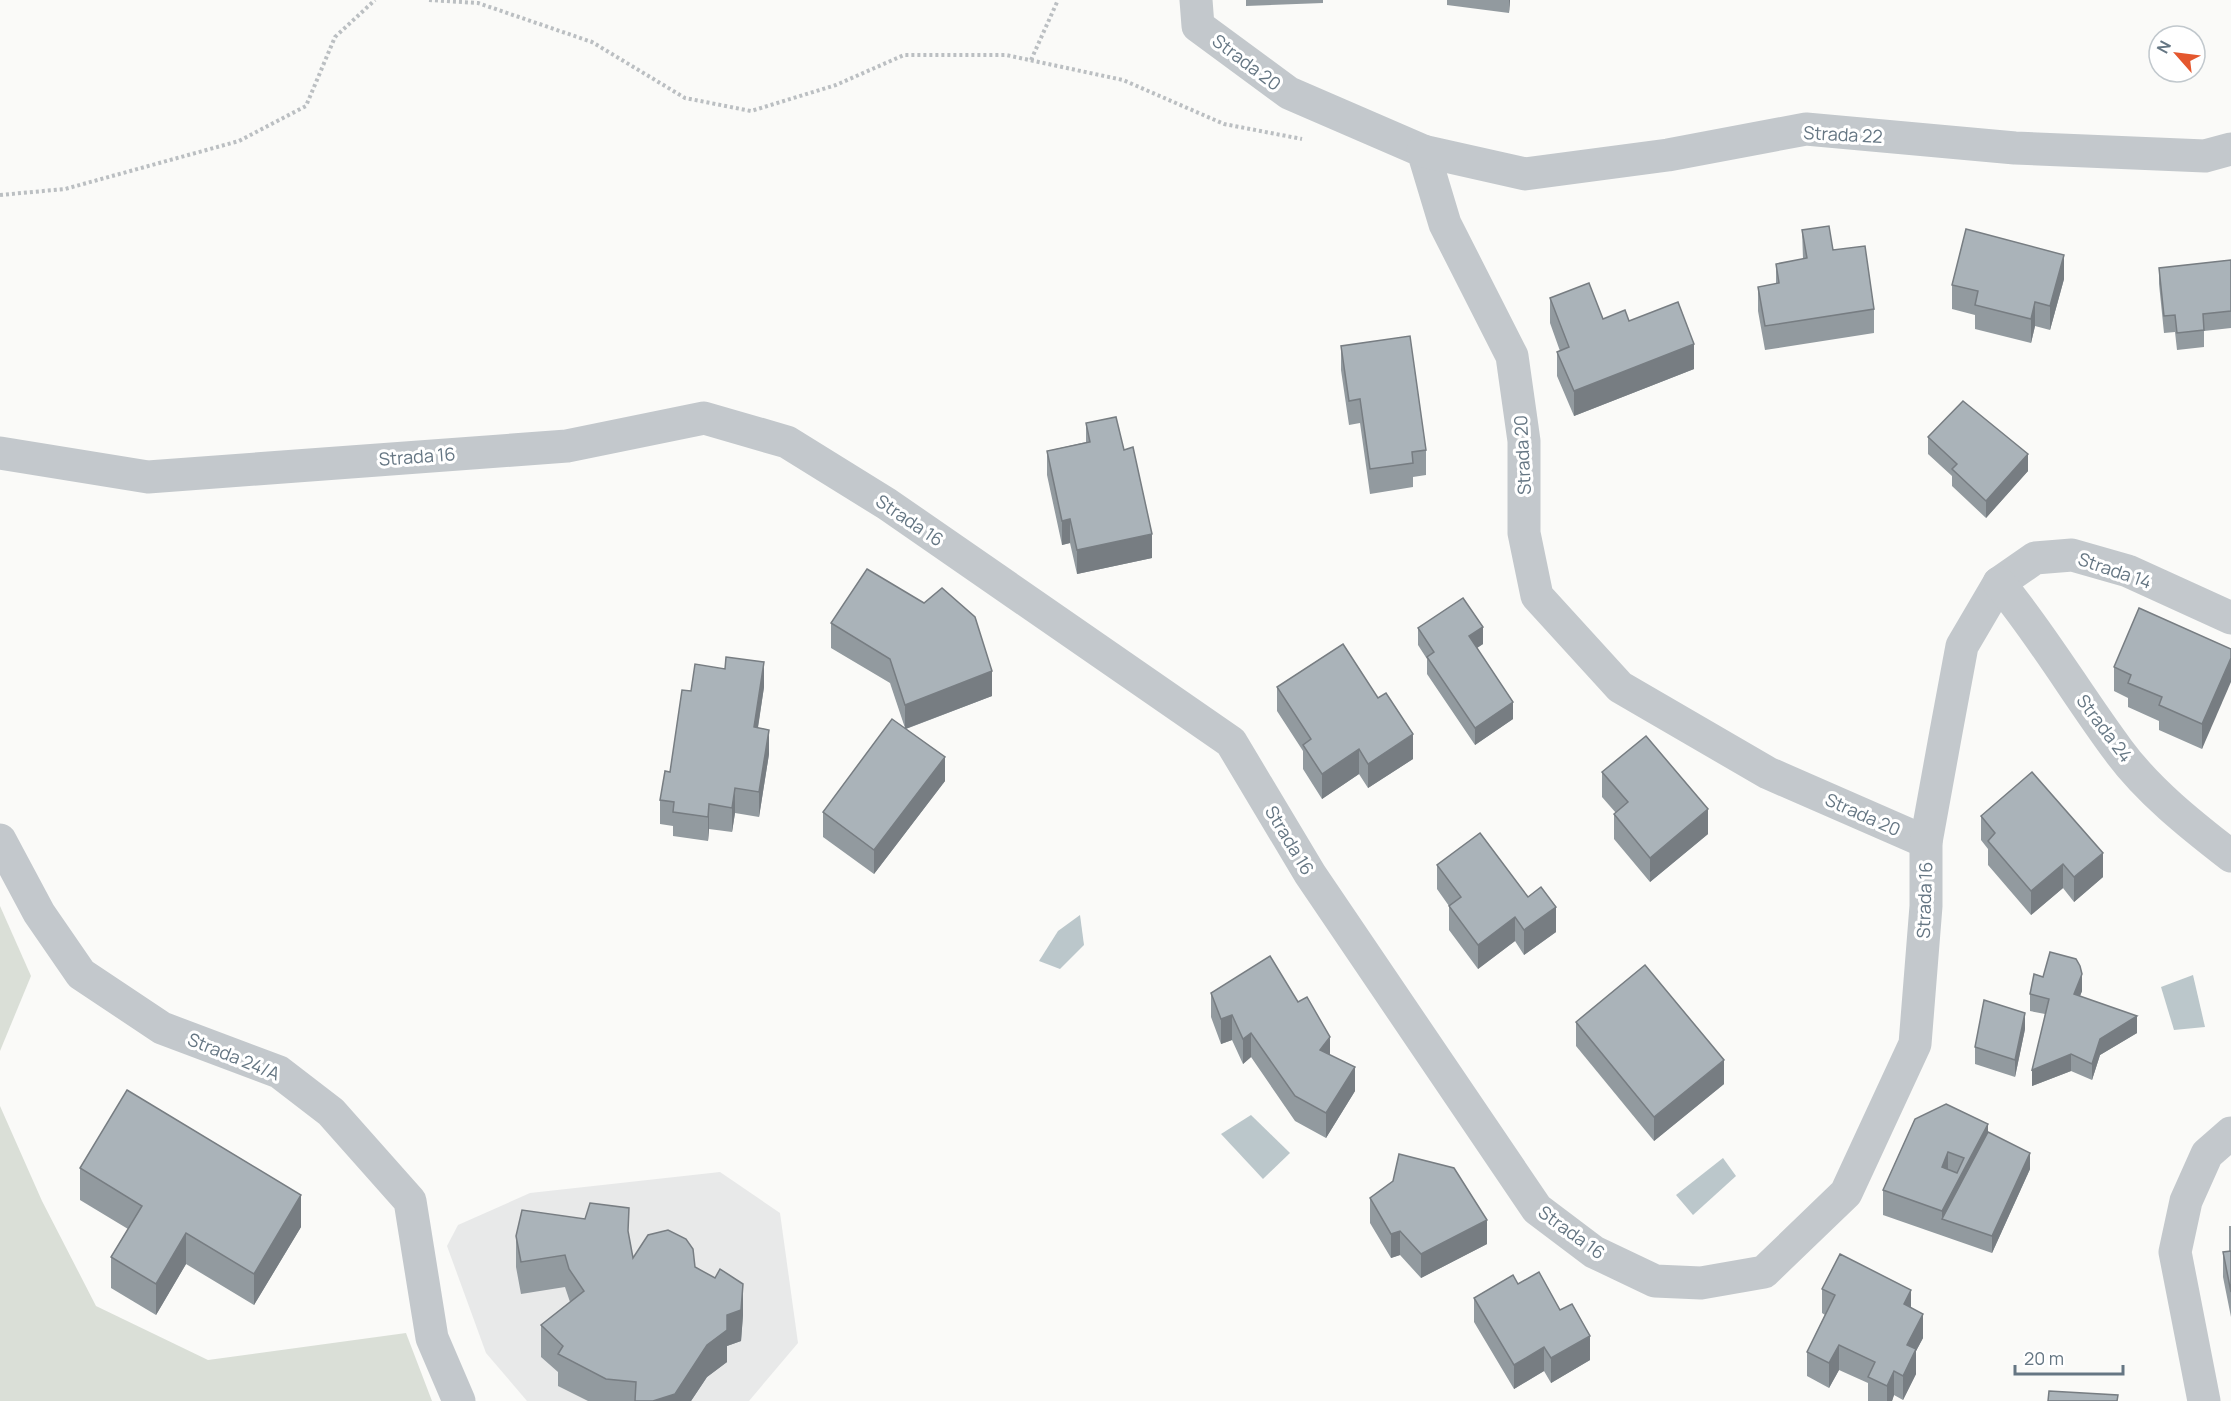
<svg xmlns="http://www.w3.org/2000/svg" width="2231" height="1401" font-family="Manrope,sans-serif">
  <rect width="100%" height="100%" fill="#fafaf8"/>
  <!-- built -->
  <path fill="#e8e9e9" d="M720,1172l60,41 18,130 -49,58h-222l-41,-48 -39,-107 11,-21 72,-32z"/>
  <!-- green -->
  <g fill="#dadfd7">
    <path d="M0,906l31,70 -31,75z"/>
    <path d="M0,1106l42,95 54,105 112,54 198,-27 26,68h-432z"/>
  </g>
  <!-- water -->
  <g fill="#bbc7cb">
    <path d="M1080,915l4,30 -24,24 -21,-8 19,-30z"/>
    <path d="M2193,975l12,52 -31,3 -13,-43z"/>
    <path d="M1251,1115l39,38 -27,26 -42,-45z"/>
    <path d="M1723,1158l13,18 -43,39 -17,-20z"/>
  </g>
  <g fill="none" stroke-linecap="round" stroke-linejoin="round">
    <!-- path -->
    <g stroke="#bbbfc2" stroke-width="4" stroke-dasharray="3 3" stroke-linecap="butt">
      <path d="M429,0l49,3 114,39 93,56 66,13 85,-26 68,-30h102l117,25 101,44 78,15"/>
      <path d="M1031,60l27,-60"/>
      <path d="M0,195l65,-6 174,-48 67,-35 29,-69 40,-37"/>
    </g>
    <!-- minor -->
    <g stroke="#c3c8cc" stroke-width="33">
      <path d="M1196,0l2,26 91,67 134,58 22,73 67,132 12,85v92l13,63 83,91 148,86 158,69"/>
      <path d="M1423,151l102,23 143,-19 138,-26 209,19 190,8 26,-7"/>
      <path d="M0,453l148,24 419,-31 137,-28 83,24 100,62 344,238 79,132 227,335 57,43 61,29 46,2 63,-11 82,-79 69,-149 11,-138v-64l20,-110 16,-86 37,-63 36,-25 37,-3 56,16 103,47"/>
      <path d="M1999,583c44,53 78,112 119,167 30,41 73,75 113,106"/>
      <path d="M0,840l39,73 42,61 81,54 117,44 52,40 79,89 22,137 27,63"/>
      <path d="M2204,1401l-29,-149 11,-51 21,-47 24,-21"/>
    </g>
  </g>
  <!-- wall -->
  <g fill="#929a9f">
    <path d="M1246,0h77v3l-77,3z"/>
    <path d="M1447,0h63l-1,13 -62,-8z"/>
    <path d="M1802,230l31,20 41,59v24l-109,17 -7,-39v-24l18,-3v-20l27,-5z"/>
    <path d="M2231,260v68l-27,3v16l-27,3 -2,-18 -11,1 -5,-49v-16z"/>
    <path d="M2064,279l-14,51 -15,-4 -4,17 -56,-14v-14l-23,-6v-24z"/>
    <path d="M1550,298l53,21 26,2 65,48 -120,47 -17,-40v-24l3,-1 -10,-28z"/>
    <path d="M1341,346l85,104v25l-13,2v10l-43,7 -10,-71 -11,2 -8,-55z"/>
    <path d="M1086,423l38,27 28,108 -75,16 -7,-31 -8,2 -15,-70v-24l39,-9z"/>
    <path d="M1928,437l100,34 -42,47 -34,-32v-10l-24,-22z"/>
    <path d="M831,623l161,73 -86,33 39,52 -71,93 -51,-37v-25l82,-84 -15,-45 -59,-35z"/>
    <path d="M1418,628l65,16 -6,4 36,71 -38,26 -48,-71v-15l-9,-14z"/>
    <path d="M2231,649l-29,100 -43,-19v-9l-31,-14v-9l-14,-7v-24z"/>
    <path d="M764,687l-6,41 11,26 -10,63 -24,-4 -3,19 -23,-3 -1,12 -35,-5v-10l-13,-2v-24l10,-28 21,-81z"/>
    <path d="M1277,687l136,72 -45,29 -9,-14 -37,25 -19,-30v-18l-26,-40z"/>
    <path d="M1602,772l106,62 -58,48 -36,-43v-25l2,-1 -14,-16z"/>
    <path d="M1981,816l122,61 -29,25 -11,-14 -32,27 -43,-50v-16l-7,-9z"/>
    <path d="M1437,865l91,32 28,35 -32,23 -9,-14 -37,28 -29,-39v-24l-12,-17z"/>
    <path d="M2082,991l-2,5 57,37 -37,22 -8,25 -21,-9 -39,15 13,-72 -15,-3v-17z"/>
    <path d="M1211,993l119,62 25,36 -29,47 -31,-17 -44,-64 -8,7 -11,-24 -11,4 -10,-27z"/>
    <path d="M1576,1022l148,62 -70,57 -78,-95z"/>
    <path d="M2025,1029l-10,48 -40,-13v-17z"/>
    <path d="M1915,1119l73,13 42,37 -38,84 -109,-38v-25z"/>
    <path d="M80,1168l221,59 -47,78 -68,-41 -30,51 -45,-27v-31l17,-28 -48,-29z"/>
    <path d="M1370,1198l117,46 -66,34 -21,-23 -9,3 -21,-35z"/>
    <path d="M2229,1226h2v91l-8,-40v-25l6,-1z"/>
    <path d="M516,1236l113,3 4,19 62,9 48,48 -2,26 -14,5v16l-20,15 -16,24h-103l-30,-15v-14l-17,-15v-32l29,-23 -5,-15 -44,7 -5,-27z"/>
    <path d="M1518,1284l42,26 30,50 -39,23 -7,-12 -30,18 -40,-67v-24z"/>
    <path d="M1822,1289l89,18 12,31 -7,13v23l-13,26 -9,-5 -2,6h-24v-18l-29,-13 -10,18 -22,-12v-24l18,-37 -3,-2z"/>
  </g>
  <!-- shaded-wall -->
  <g fill="#777d82">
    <path d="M1509,0h1l-1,13z"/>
    <path d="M2064,255v24l-14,51v-24z"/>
    <path d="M2035,302v24l-4,17v-24z"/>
    <path d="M1694,344v25l-120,47v-25z"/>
    <path d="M2028,454v17l-42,47v-17z"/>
    <path d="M1070,519v24l-8,2v-24z"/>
    <path d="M1152,534v24l-75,16v-24z"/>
    <path d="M1483,627v17l-14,9v-17z"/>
    <path d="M2231,658v24l-29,67v-25z"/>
    <path d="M764,662v25l-10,65v-25z"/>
    <path d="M992,671v25l-87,33v-24z"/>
    <path d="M1513,702v17l-38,26v-17z"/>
    <path d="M769,730v24l-10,63v-25z"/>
    <path d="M1413,734v25l-45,29v-24z"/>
    <path d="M1359,749v25l-37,25v-25z"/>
    <path d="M945,757v24l-71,93v-24z"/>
    <path d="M735,788v25l-3,19v-24z"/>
    <path d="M709,804v25l-1,12v-24z"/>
    <path d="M1708,809v25l-58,48v-24z"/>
    <path d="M2103,853v24l-29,25v-25z"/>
    <path d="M2063,864v24l-32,27v-24z"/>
    <path d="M1556,907v25l-32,23v-25z"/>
    <path d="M1515,917v24l-37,28v-24z"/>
    <path d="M2082,974v17l-8,20v-17z"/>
    <path d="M2025,1013v16l-10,48v-17z"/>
    <path d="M1232,1015v25l-11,4v-25z"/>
    <path d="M2137,1016v17l-37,22 -8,25v-16l8,-25z"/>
    <path d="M1251,1033v24l-8,7v-25z"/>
    <path d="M1330,1037v25l-10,-12z"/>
    <path d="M2071,1054v17l-39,15v-16z"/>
    <path d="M1724,1060v24l-70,57v-24z"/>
    <path d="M1355,1067v24l-29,47v-25z"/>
    <path d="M1988,1124v25l-46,70v-8z"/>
    <path d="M1948,1152v25l-6,-10z"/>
    <path d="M2030,1153v16l-38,84v-17z"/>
    <path d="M301,1195v32l-47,78v-31z"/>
    <path d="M1487,1220v24l-66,34v-24z"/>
    <path d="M1400,1231v24l-9,3v-24z"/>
    <path d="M186,1233v31l-30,51v-31z"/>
    <path d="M743,1284v31l-2,26 -14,5v16l-20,15 -16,24h-38l74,-86z"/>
    <path d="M1911,1290v24l-7,-10z"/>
    <path d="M1923,1314v24l-7,13v23l-13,26v-24l4,-31z"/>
    <path d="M1590,1336v24l-39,23v-25z"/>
    <path d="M1839,1345v25l-10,18v-25z"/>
    <path d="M1544,1347v24l-30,18v-24z"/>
    <path d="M1894,1371v24l-2,6h-5v-15z"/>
  </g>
  <!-- building -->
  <g fill="#aab3b9" stroke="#777d82" stroke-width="1.5" fill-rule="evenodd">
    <path d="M1829,226l4,24 32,-4 9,63 -109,17 -7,-39 21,-4 -3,-19 31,-6 -5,-28z"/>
    <path d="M1966,229l98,26 -14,51 -15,-4 -4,17 -56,-14 3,-14 -26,-6z"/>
    <path d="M2231,260v51l-28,3 1,16 -27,3 -2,-18 -11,1 -5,-48z"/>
    <path d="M1589,283l14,36 22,-9 4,11 49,-19 16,42 -120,47 -17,-39 12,-5 -19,-49z"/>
    <path d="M1410,336l16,114 -14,2 1,11 -43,6 -10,-70 -11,2 -8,-55z"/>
    <path d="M1963,401l65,53 -42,47 -34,-32 5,-5 -29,-27z"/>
    <path d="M1116,417l8,33 9,-3 19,87 -75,16 -7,-31 -8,2 -15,-70 43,-9 -4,-19z"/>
    <path d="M867,569l57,34 18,-15 33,29 17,54 -87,34 -15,-46 -59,-36z"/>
    <path d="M1463,598l20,29 -14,9 44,66 -38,26 -48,-71 7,-5 -16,-24z"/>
    <path d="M2139,608l92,41v9l-29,66 -43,-19 3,-8 -34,-14 3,-8 -17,-8z"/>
    <path d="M1343,644l35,54 8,-5 27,41 -45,30 -9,-15 -37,25 -19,-29 8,-6 -34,-52z"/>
    <path d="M726,657l38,5 -10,65 15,3 -10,62 -24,-4 -3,20 -23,-4 -1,13 -35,-5 1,-10 -14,-2 5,-29 5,1 12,-82 9,1 4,-27 30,5z"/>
    <path d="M892,719l53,38 -71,93 -51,-38z"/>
    <path d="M1646,736l62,73 -58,49 -36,-44 14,-12 -26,-30z"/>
    <path d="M2032,772l71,81 -29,24 -11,-13 -32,27 -43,-50 7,-8 -14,-17z"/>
    <path d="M1480,833l48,64 13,-10 15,20 -32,23 -9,-13 -37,28 -29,-39 12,-9 -24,-32z"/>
    <path d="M2050,952l26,7 4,7 2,8 -8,20 63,22 -37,23 -8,25 -21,-10 -39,16 17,-71 -19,-5 4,-20 9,3z"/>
    <path d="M1270,956l28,46 9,-5 23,40 -10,13 35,17 -29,46 -31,-17 -44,-63 -8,6 -11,-24 -11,4 -10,-26z"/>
    <path d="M1645,965l79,95 -70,57 -78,-95z"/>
    <path d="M1984,1000l41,13 -10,47 -40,-13z"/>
    <path d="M127,1090l174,105 -47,79 -68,-41 -30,51 -45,-27 31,-51 -62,-38z"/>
    <path d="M1946,1104l42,20 -46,87 -59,-21 32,-71zM1948,1152l16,6 -7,15 -15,-6z"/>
    <path d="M1988,1132l42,21 -38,83 -50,-17z"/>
    <path d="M1399,1154l55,14 33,52 -66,34 -21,-23 -9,3 -21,-36 23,-17z"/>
    <path d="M590,1203l39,5 -1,23 5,27 15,-23 20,-5 18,9 7,10 2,18 20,11 5,-9 23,15 -2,26 -14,5v15l-20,15 -32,49 -22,7h-18l1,-19 -30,-3 -48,-25 5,-8 -22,-21 43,-34 -15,-22 -4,-14 -44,7 -5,-26 6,-26 63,9z"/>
    <path d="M2231,1251v41l-8,-40z"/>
    <path d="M1840,1254l71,36 -7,14 19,10 -16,31 9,4 -13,27 -9,-5 -7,15 -19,-9 7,-15 -36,-17 -10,18 -22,-11 28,-57 -13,-6z"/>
    <path d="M1539,1272l21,38 12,-6 18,32 -39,22 -7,-11 -30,18 -40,-67 39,-23 5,9z"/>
    <path d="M2049,1391l69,4 -1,6h-69z"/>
  </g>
  <g text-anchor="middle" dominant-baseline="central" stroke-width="6" stroke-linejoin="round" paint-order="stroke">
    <!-- street labels -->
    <g font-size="18" fill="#657683" stroke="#fff">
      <text transform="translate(1247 62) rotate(37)">Strada 20</text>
      <text transform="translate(1843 134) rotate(3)">Strada 22</text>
      <text transform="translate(1522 455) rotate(-93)">Strada 20</text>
      <text transform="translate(417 456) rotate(-4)">Strada 16</text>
      <text transform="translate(910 520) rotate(34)">Strada 16</text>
      <text transform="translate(2115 570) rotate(19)">Strada 14</text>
      <text transform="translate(2105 728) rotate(53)">Strada 24</text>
      <text transform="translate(1863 814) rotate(24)">Strada 20</text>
      <text transform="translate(1290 840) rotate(59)">Strada 16</text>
      <text transform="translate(1924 900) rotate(-88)">Strada 16</text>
      <text transform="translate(234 1056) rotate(22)">Strada 24/A</text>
      <text transform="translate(1572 1232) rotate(36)">Strada 16</text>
    </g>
  </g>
  <!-- north arrow -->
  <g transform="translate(2177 54) rotate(298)"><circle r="28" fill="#ffffff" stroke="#c1c8cd" stroke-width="1.5"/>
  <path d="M0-4.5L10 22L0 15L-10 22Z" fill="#e4572e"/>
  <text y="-9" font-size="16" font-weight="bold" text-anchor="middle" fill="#657683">N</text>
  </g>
  <!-- scale -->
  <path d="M2015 1365v9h108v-9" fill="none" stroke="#657683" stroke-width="3"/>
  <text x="2024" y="1365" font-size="18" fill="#657683" stroke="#ffffff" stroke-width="4.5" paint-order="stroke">20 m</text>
</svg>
